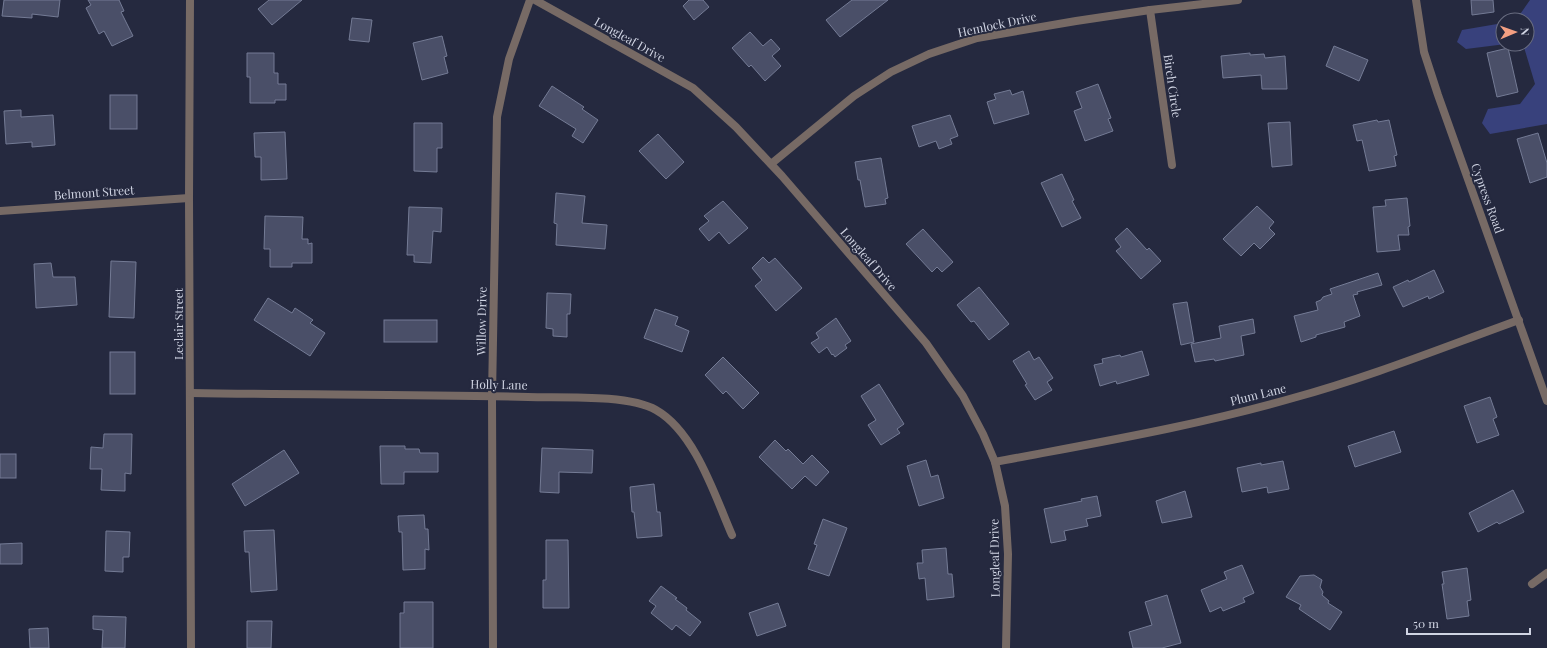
<svg xmlns="http://www.w3.org/2000/svg" width="1547" height="648" font-family="'Playfair Display',serif">
  <rect width="100%" height="100%" fill="#25293f"/>
  <!-- green -->
  <g fill="#38417c">
    <path d="M1530,0h17v124l-57,10 -8,-11 6,-14 32,-5 15,-20 -12,-40h4v-24h-11z"/>
    <path d="M1503,23v21h3l-40,5 -9,-7 5,-12z"/>
  </g>
  <!-- building -->
  <g fill="#4a4f68" stroke="#747b95">
    <path d="M4,0h56l-2,17 -26,-3v4l-30,-2z"/>
    <path d="M88,0h31l5,11 -3,1 12,24 -21,10 -8,-15 -5,3 -13,-26 5,-3z"/>
    <path d="M269,0h33l-30,25 -14,-16z"/>
    <path d="M689,0h14l6,7 -15,13 -11,-14z"/>
    <path d="M852,0h36l-48,37 -14,-17z"/>
    <path d="M1471,0h22l1,12 -22,3z"/>
    <path d="M352,18l20,2 -3,22 -20,-2z"/>
    <path d="M750,32l13,14 8,-7 9,10 -8,7 9,10 -16,15 -14,-16 -2,2 -17,-19z"/>
    <path d="M442,36l5,20 -3,1 4,16 -26,7 -9,-37z"/>
    <path d="M1334,46l34,14 -9,21 -33,-15z"/>
    <path d="M1508,48l10,44 -21,5 -10,-44z"/>
    <path d="M247,53h27v20h4v11h8v16h-11v3h-25v-26h-3z"/>
    <path d="M1250,53v2l14,-1 1,4 20,-2 2,33h-25l-1,-14 -38,3 -2,-22z"/>
    <path d="M1098,84l13,34 -3,1 5,12 -28,10 -11,-30 8,-3 -6,-16z"/>
    <path d="M552,86l32,21 -2,2 16,11 -15,23 -11,-7 4,-7 -37,-23z"/>
    <path d="M1010,90l2,5 11,-4 6,23 -35,10 -7,-22 9,-3 -2,-5z"/>
    <rect x="110" y="95" width="27" height="34"/>
    <path d="M21,110v7l32,-2 2,30 -23,2v-5l-26,2 -2,-33z"/>
    <path d="M950,115l8,21 -8,3 2,5 -13,5 -3,-8 -17,6 -7,-21z"/>
    <path d="M1377,120l1,2 11,-2 8,35 -3,1 2,10 -27,5 -7,-31 -5,1 -4,-16z"/>
    <path d="M1290,122l2,43 -20,2 -4,-44z"/>
    <path d="M414,123h28v25h-5v24l-23,-1z"/>
    <path d="M285,132l2,47 -26,1v-23h-6l-1,-24z"/>
    <path d="M1538,133l9,30v14l-17,6 -13,-44z"/>
    <path d="M658,134l26,28 -18,17 -27,-28z"/>
    <path d="M881,158l7,40 -3,1 1,5 -21,3 -5,-27h-2l-3,-18z"/>
    <path d="M1062,174l12,26 -2,1 9,17 -19,9 -21,-44z"/>
    <path d="M556,193l29,3 -3,27 25,2 -2,24 -49,-4 1,-21 -3,-1z"/>
    <path d="M1407,198l3,28 -2,1 1,8h-11l2,15 -23,2 -4,-45 13,-1 -1,-6z"/>
    <path d="M723,201l25,27 -19,16 -10,-12 -10,9 -10,-12 10,-8 -5,-5z"/>
    <path d="M1257,206l17,16 -5,6 6,6 -15,15 -6,-6 -13,13 -18,-17z"/>
    <path d="M409,207l33,1 -1,24 -8,-1 -2,32 -17,-1v-7h-7z"/>
    <path d="M265,216l38,1 -1,22h6v5l4,-1v20h-20v4h-22v-18h-6z"/>
    <path d="M1127,228l20,22 2,-2 12,13 -20,18 -25,-28 5,-4 -6,-8z"/>
    <path d="M923,229l30,33 -11,10 -5,-5 -5,5 -26,-28z"/>
    <path d="M763,257l6,6 6,-5 27,30 -26,23 -21,-25 7,-6 -10,-12z"/>
    <path d="M111,261l25,1 -2,56 -25,-1z"/>
    <path d="M51,263l2,14h22l2,28 -41,3 -2,-44z"/>
    <path d="M1434,270l10,22 -15,7 -1,-3 -25,11 -10,-20 15,-7 1,2z"/>
    <path d="M1378,273l4,12 -25,7 1,2 -5,1 7,21 -16,6 1,5 -29,8v2l-15,5 -7,-26 24,-6 -2,-8 5,-2 2,-3 9,-3 -2,-5z"/>
    <path d="M979,287l30,37 -20,16 -15,-19 -3,1 -14,-17z"/>
    <path d="M547,293l24,1 -1,20h-3v23l-14,-1v-7l-7,-1z"/>
    <path d="M268,298l24,15 3,-5 18,12 -3,3 15,10 -15,23 -56,-36z"/>
    <path d="M1187,302l7,40 -13,3 -8,-41z"/>
    <path d="M655,309l23,8 -3,8 14,6 -7,21 -38,-14z"/>
    <path d="M836,318l15,23 -6,4 2,3 -12,9 -2,-3 -1,1 -5,-8 -8,6 -8,-10 8,-5 -3,-5z"/>
    <path d="M1253,319l2,14 -14,3 3,19 -29,6 -1,-2 -19,3 -4,-18 30,-6 -2,-12z"/>
    <rect x="384" y="320" width="53" height="22"/>
    <path d="M1029,351l5,9 5,-3 14,21 -6,4 5,8 -17,10 -10,-15 2,-1 -14,-23z"/>
    <path d="M1142,351l7,24 -32,9 -1,-3 -16,5 -6,-21 9,-2 -1,-4 18,-4 1,2z"/>
    <rect x="110" y="352" width="25" height="42"/>
    <path d="M723,357l36,36 -16,16 -17,-18 -3,3 -18,-19z"/>
    <path d="M879,384l25,40 -7,5 3,4 -19,12 -13,-20 8,-5 -15,-24z"/>
    <path d="M1490,397l7,20 -4,2 6,16 -22,8 -13,-37z"/>
    <path d="M1394,431l7,21 -46,15 -7,-21z"/>
    <path d="M104,434h28l-1,40 -6,-1v18l-24,-1 1,-21h-12l1,-22 12,1z"/>
    <path d="M775,440l11,11 2,-2 15,15 9,-9 17,17 -13,14 -11,-10 -13,13 -33,-32z"/>
    <path d="M380,446h25v3h14l1,4h18v19h-34v12h-23z"/>
    <path d="M542,448l51,2 -1,23 -33,-1v21l-19,-1z"/>
    <path d="M284,450l15,23 -54,33 -13,-22z"/>
    <rect x="0" y="454" width="16" height="24"/>
    <path d="M926,460l5,17 7,-2 6,23 -25,8 -12,-40z"/>
    <path d="M1283,461l6,28 -21,4 -1,-6 -25,5 -5,-24 24,-5v2z"/>
    <path d="M654,484l3,28h3l2,24 -25,2 -3,-26h-2l-2,-25z"/>
    <path d="M1513,490l11,22 -25,12 -2,-2 -19,10 -9,-19z"/>
    <path d="M1185,491l7,26 -30,6 -6,-22z"/>
    <path d="M1097,496l4,20 -15,3 2,7 -24,5 2,9 -15,3 -7,-34 38,-8 -1,-2z"/>
    <path d="M424,515l1,14h3l1,21 -4,-1v20l-22,1 -1,-38h-3l-1,-16z"/>
    <path d="M823,519l24,9 -18,48 -21,-7 9,-24 -3,-1z"/>
    <path d="M274,530l3,60 -26,2 -2,-40h-4l-1,-21z"/>
    <path d="M106,531l24,1 -1,25h-6v15l-18,-1z"/>
    <path d="M546,540h22l1,68h-26v-28h3z"/>
    <path d="M22,543v21h-22v-20z"/>
    <path d="M946,548l2,26h4l2,23 -27,3 -2,-22 -6,1 -2,-16h6l-1,-13z"/>
    <path d="M1242,565l12,28 -11,5 2,4 -22,9 -2,-4 -11,5 -9,-22 26,-11 -3,-7z"/>
    <path d="M1467,568l4,32 -4,1 2,15 -22,3 -5,-35h2l-2,-12z"/>
    <path d="M1314,575l8,5 -2,7 3,5 -1,3 7,6 -1,2 14,9 -12,18 -31,-21 2,-4 -15,-8 14,-21z"/>
    <path d="M661,586l16,12 -2,1 12,9 -1,2 15,12 -11,14 -14,-11 -4,5 -21,-17 5,-7 -7,-5z"/>
    <path d="M1167,595l14,48 -19,5h-29l-4,-16 23,-7 -7,-23z"/>
    <path d="M404,602h29v46h-33v-35h4z"/>
    <path d="M778,603l8,23 -29,10 -8,-23z"/>
    <path d="M93,616l33,1 -1,31h-23l1,-18 -10,-1z"/>
    <path d="M247,621h25l-1,27h-24z"/>
    <path d="M48,628l1,20h-19l-1,-19z"/>
  </g>
  <g fill="none" stroke-linecap="round" stroke-linejoin="round">
    <!-- street -->
    <g stroke="#776a65" stroke-width="8">
      <path d="M190,0l-1,198 2,450"/>
      <path d="M535,0l158,88 43,39 46,49 144,167 37,53 20,38 12,28 10,44 3,48 -2,94"/>
      <path d="M1416,0l8,52 14,43 109,306"/>
      <path d="M1150,10l22,155"/>
      <path d="M771,164l83,-68 37,-24 38,-18 48,-16 99,-17 74,-11 88,-10"/>
      <path d="M0,211l189,-13"/>
      <path d="M191,393c112,2 225,1 337,4 34,1 100,-3 128,13 39,22 59,86 76,125"/>
      <path d="M995,462c100,-19 201,-36 298,-64 77,-21 151,-51 226,-78"/>
      <path d="M1532,584l15,-11"/>
      <path d="M493,648l-1,-252 5,-279 12,-58 21,-59"/>
    </g>
  </g>
  <g text-anchor="middle" dominant-baseline="central" stroke-width="4" stroke-linejoin="round" paint-order="stroke">
    <!-- street labels -->
    <g font-size="12" fill="#d0d4e3" stroke="#25293f">
      <text transform="translate(997 24) rotate(-12)">Hemlock Drive</text>
      <text transform="translate(630 39) rotate(29)">Longleaf Drive</text>
      <text transform="translate(1173 86) rotate(82)">Birch Circle</text>
      <text transform="translate(94 192) rotate(-4)">Belmont Street</text>
      <text transform="translate(1488 198) rotate(70)">Cypress Road</text>
      <text transform="translate(869 259) rotate(49)">Longleaf Drive</text>
      <text transform="translate(481 321) rotate(-89)">Willow Drive</text>
      <text transform="translate(178 324) rotate(-90)">Leclair Street</text>
      <text transform="translate(499 384) rotate(1)">Holly Lane</text>
      <text transform="translate(1258 394) rotate(-14)">Plum Lane</text>
      <text transform="translate(994 558) rotate(-91)">Longleaf Drive</text>
    </g>
  </g>
  <!-- north arrow -->
  <g transform="translate(1515 32) rotate(88)"><circle r="19" fill="#25293f" stroke="#696d81"/>
  <path d="M0-3L7 15L0 10L-7 15Z" fill="#f39f82"/>
  <text y="-6" font-size="11" font-weight="bold" text-anchor="middle" fill="#d0d4e3">N</text>
  </g>
  <!-- scale -->
  <path d="M1407 628v6h123v-6" fill="none" stroke="#d0d4e3" stroke-width="2"/>
  <text x="1413" y="628" font-size="12" fill="#d0d4e3" stroke="#25293f" stroke-width="3" paint-order="stroke">50 m</text>
</svg>
